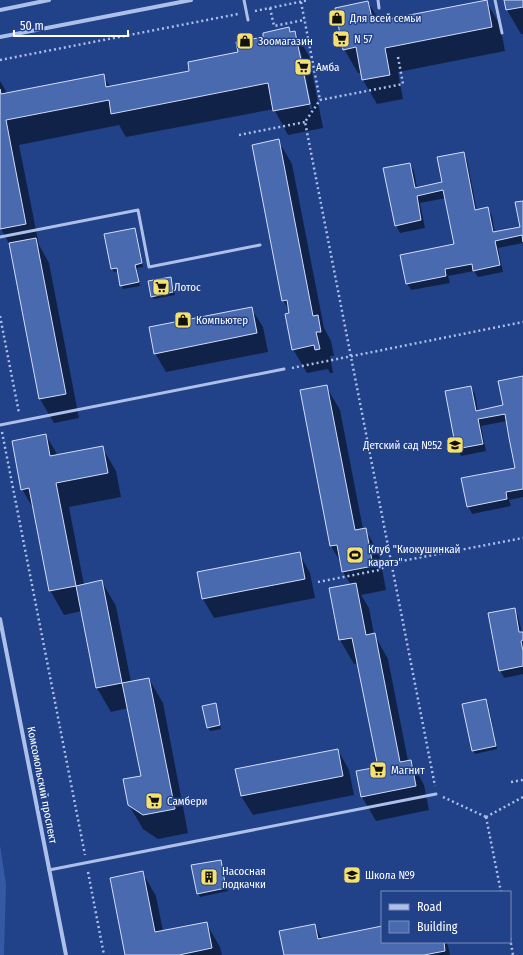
<svg xmlns="http://www.w3.org/2000/svg" width="523" height="955" font-family="'Fira Sans Condensed',sans-serif">
  <rect width="100%" height="100%" fill="#214188"/>
  <!-- green -->
  <path fill="#3559a5" d="M0,845l6,39 -2,71h-4z"/>
  <!-- shadow -->
  <g fill="#0007" fill-rule="evenodd">
    <path d="M505,0h18v34h-2l-14,-24z"/>
    <path d="M486,1l14,24 5,26 -107,21 5,27 -26,5 -14,-24 -1,-7h-4l-14,-24 24,-47 12,20z"/>
    <path d="M289,28l2,4h4l14,24 14,72 -35,7 -14,-26 -148,28 -7,-12 -100,20 20,100 10,18 30,155 -25,5 -14,-24 -29,-152 -11,-20v-146l7,12 96,-18 7,12 81,-16 49,-18 25,-15zM299,52h2l11,57h-2z"/>
    <path d="M278,140l14,24 32,164 7,13 3,15h-4l3,17h-3l-2,-4 -21,4 -14,-24 -3,-37 -7,-12z"/>
    <path d="M463,153l4,7 10,51 11,-2 4,7 3,17 26,-5 2,-26v41l-25,5 5,24 -25,5 -4,-6 -26,5 2,7 -39,7 -4,-7 48,-38 -9,-47 -26,5 5,25 -25,5 -4,-8 14,-61 4,7 3,17 26,-5z"/>
    <path d="M134,229l2,3 7,35 -6,1 3,18 -17,3 -5,-18 -4,1 -2,-3 -7,-34z"/>
    <path d="M170,278l5,17 -21,4 -2,-3z"/>
    <path d="M251,308l12,19 5,25 -102,20 -11,-19z"/>
    <path d="M523,377v120l-14,3 2,6 -39,8 -4,-8 48,-38 -9,-47 -26,5 5,25 -25,5 -4,-7 14,-62 4,7 3,17 26,-5z"/>
    <path d="M326,386l14,24 23,119h2l14,24 7,37 -25,5 8,13 5,26 14,25 20,102h3l13,24 5,25 -53,11 -14,-24 17,-30 -21,-104 -4,1 -14,-24 -10,-51 21,-4 -8,-13 -2,-9 -10,-17 -30,-155z"/>
    <path d="M46,435l12,21 44,-9 14,24 5,26 -52,10 15,78 18,-3 14,24 15,76 18,-3 14,24 25,130 -30,6 -15,-10 -14,-24 13,-28 -14,-69 -17,4 -14,-24 -15,-77 -18,4 -14,-25 -16,-80 -12,-21z"/>
    <path d="M299,553l11,20 5,25 -101,20 -11,-19 -5,-26z"/>
    <path d="M514,609l4,7 4,17h1v41l-19,4 -4,-8z"/>
    <path d="M486,700l2,3 9,46 -22,5 -2,-4z"/>
    <path d="M215,704l2,4 4,21 -11,2 -2,-3z"/>
    <path d="M338,750l11,20 5,25 -101,20 -12,-19z"/>
    <path d="M220,861l2,3 6,27 -28,6 -2,-4z"/>
    <path d="M142,872l14,24 7,35 43,-8 14,24 2,8h-96z"/>
    <path d="M315,925l7,14 60,-12v15h65l3,13h-165z"/>
  </g>
  <!-- building -->
  <g fill="#4a6ab0" stroke="#d1ddf7">
    <path d="M487,0l5,27 -107,21 5,27 -28,5 -6,-33 -13,3 -8,-42 33,-7 5,21z"/>
    <path d="M504,0h19v7l-17,3z"/>
    <path d="M289,27l1,5 5,-1 15,73 -37,7 -5,-28 -157,31 -2,-14 -103,20 20,104 -26,5v-140l1,5 103,-20 2,13 83,-16 -1,-9 50,-10 -2,-10 27,-5v-4z"/>
    <path d="M279,139l34,177 5,-1 3,17h-5l4,17 -5,1 -1,-5 -22,5 -7,-36 4,-1 -2,-13 -5,1 -30,-156z"/>
    <path d="M464,152l11,58 13,-3 5,25 27,-5 -5,-25 8,-1v41l-1,-7 -27,6 5,24 -27,6 -1,-7 -27,5 1,7 -40,8 -6,-29 54,-11 -11,-54 -26,6 4,24 -26,6 -12,-58 27,-5 5,25 27,-6 -5,-25z"/>
    <path d="M135,228l7,35 -7,2 4,17 -19,4 -3,-18 -6,1 -7,-35z"/>
    <path d="M36,238l30,156 -27,5 -30,-156z"/>
    <path d="M171,277l2,15 -22,5 -3,-16z"/>
    <path d="M252,307l5,26 -103,21 -5,-27z"/>
    <path d="M523,376v113l-17,3 1,7 -40,8 -6,-29 54,-10 -6,-30 -4,-24 -27,5 5,25 -27,5 -11,-58 26,-5 5,25 27,-6 -5,-24z"/>
    <path d="M327,385l28,145 11,-2 7,38 -31,6 -5,-27 -7,1 -30,-156z"/>
    <path d="M46,434l4,22 53,-10 5,27 -52,10 20,103 -27,5 -20,-103 -8,2 -9,-49z"/>
    <path d="M300,552l5,27 -103,20 -5,-27z"/>
    <path d="M102,580l20,103 -26,5 -20,-102z"/>
    <path d="M356,583l10,52 9,-2 25,129 11,-2 5,26 -55,11 -5,-26 22,-4 -26,-129 -13,2 -10,-52z"/>
    <path d="M515,608l4,24h4v8l-2,1 2,10v15l-24,5 -11,-58z"/>
    <path d="M149,678l26,131 -32,6 -15,-10 -5,-26 18,-3 -19,-93z"/>
    <path d="M486,699l10,47 -24,5 -10,-47z"/>
    <path d="M216,703l4,22 -13,3 -5,-22z"/>
    <path d="M338,749l5,27 -102,20 -6,-27z"/>
    <path d="M221,860l5,28 -29,6 -6,-29z"/>
    <path d="M143,871l12,61 52,-10 5,26 -33,7h-54l-15,-77z"/>
    <path d="M315,924l3,15 64,-13v16h62l1,9 -21,4h-140l-5,-24z"/>
  </g>
  <g fill="none" stroke-linecap="round" stroke-linejoin="round">
    <!-- path -->
    <g stroke="#acc0ea" stroke-width="2.5" stroke-dasharray="2 3" stroke-linecap="butt">
      <path d="M301,2l19,98"/>
      <path d="M270,8l4,18 30,-6"/>
      <path d="M255,11l54,-11"/>
      <path d="M398,57l5,27 -83,16 -15,22 130,664"/>
      <path d="M0,60l238,-46"/>
      <path d="M239,135l66,-13"/>
      <path d="M0,316l19,97"/>
      <path d="M292,368l231,-46"/>
      <path d="M2,432l83,423"/>
      <path d="M318,582l61,-12 12,-7 132,-25"/>
      <path d="M511,782l12,-2"/>
      <path d="M443,797l43,20"/>
      <path d="M486,817l15,75"/>
      <path d="M486,817l37,-20"/>
      <path d="M88,872l16,83"/>
      <path d="M510,938l3,17"/>
    </g>
    <!-- service -->
    <g stroke="#acc0ea" stroke-width="3">
      <path d="M244,0l4,20"/>
      <path d="M378,0l1,8"/>
      <path d="M495,0l7,33"/>
      <path d="M0,237l138,-27 11,57 111,-22"/>
      <path d="M0,425l284,-56"/>
      <path d="M49,870l387,-76"/>
    </g>
    <!-- minor -->
    <g stroke="#acc0ea" stroke-width="4">
      <path d="M0,10l49,-10"/>
      <path d="M0,37l191,-37"/>
      <path d="M0,619l66,336"/>
    </g>
  </g>
  <!-- icons -->
  <defs>
    <g id="shop-square" transform="scale(0.9)"><rect x="-9" y="-9" width="18" height="18" rx="4" fill="#f6e16e" stroke="#214188"/><path d="M-5-2.5h2.3a2.7 3.5 0 0 1 5.4 0H5L5.5 6h-11ZM-1.5-2.5h3a1.5 2.3 0 0 0-3 0Z" fill="#111"/></g>
    <g id="supermarket-square" transform="scale(0.9)"><rect x="-9" y="-9" width="18" height="18" rx="4" fill="#f6e16e" stroke="#214188"/><path d="M-6-5.5h2.5l.6 2H6L4.5 2H-2.5L-4.4-4H-6ZM-1.5 3.2a1.3 1.3 0 1 0 .1 0ZM3 3.2a1.3 1.3 0 1 0 .1 0Z" fill="#111"/></g>
    <g id="school-square" transform="scale(0.9)"><rect x="-9" y="-9" width="18" height="18" rx="4" fill="#f6e16e" stroke="#214188"/><path d="M0-5L7-2L0 1L-7-2ZM-4 1L0 2.5L4 1V4Q0 6-4 4Z" fill="#111"/></g>
    <g id="stadium-square" transform="scale(0.9)"><rect x="-9" y="-9" width="18" height="18" rx="4" fill="#f6e16e" stroke="#214188"/><path d="M0-5a6.5 5 0 1 0 0 10a6.5 5 0 1 0 0-10ZM-3.5-1.8h7v3.6h-7Z" fill="#111"/></g>
    <g id="building-square" transform="scale(0.9)"><rect x="-9" y="-9" width="18" height="18" rx="4" fill="#f6e16e" stroke="#214188"/><path d="M-4-6H4V6H1V3H-1V6H-4ZM-2.5-4.3h1.7v1.8h-1.7ZM.8-4.3h1.7v1.8H.8ZM-2.5-1h1.7V.8h-1.7ZM.8-1h1.7V.8H.8Z" fill="#111"/></g>
  </defs>
  <g fill-rule="evenodd">
    <use href="#shop-square" x="337" y="18"/>
    <use href="#supermarket-square" x="341" y="39"/>
    <use href="#shop-square" x="245" y="41"/>
    <use href="#supermarket-square" x="303" y="67"/>
    <use href="#supermarket-square" x="161" y="287"/>
    <use href="#shop-square" x="183" y="320"/>
    <use href="#school-square" x="455" y="445"/>
    <use href="#stadium-square" x="355" y="555"/>
    <use href="#supermarket-square" x="378" y="770"/>
    <use href="#supermarket-square" x="154" y="801"/>
    <use href="#school-square" x="352" y="875"/>
    <use href="#building-square" x="209" y="877"/>
  </g>
  <g text-anchor="middle" dominant-baseline="central" stroke-width="3" stroke-linejoin="round" paint-order="stroke">
    <!-- poi labels -->
    <g font-size="11" fill="#fff" stroke="#214188" text-anchor="start">
      <text x="350" y="18">Для всей семьи</text>
      <text x="354" y="39">N 57</text>
      <text x="258" y="41">Зоомагазин</text>
      <text x="316" y="67">Амба</text>
      <text x="174" y="287">Лотос</text>
      <text x="196" y="320">Компьютер</text>
      <text x="442" y="445" text-anchor="end">Детский сад №52</text>
      <text x="368" y="549">Клуб "Киокушинкай<tspan x="368" dy="13">каратэ"</tspan></text>
      <text x="391" y="770">Магнит</text>
      <text x="167" y="801">Самбери</text>
      <text x="222" y="871">Насосная<tspan x="222" dy="13">подкачки</tspan></text>
      <text x="365" y="875">Школа №9</text>
    </g>
    <!-- street labels -->
    <g font-size="11" fill="#fff" stroke="#214188">
      <text transform="translate(42 785) rotate(79)">Комсомольский проспект</text>
    </g>
  </g>
  <!-- legend -->
  <rect x="381" y="891" width="130" height="52" fill="#214188" stroke="#7a8db8"/>
  <rect x="389" y="904" width="20" height="6" fill="#acc0ea" stroke="#7a8db8"/>
  <text x="417" y="911" font-size="12" fill="#ffffff">Road</text>
  <rect x="389" y="921" width="20" height="12" fill="#4a6ab0" stroke="#7a8db8"/>
  <text x="417" y="931" font-size="12" fill="#ffffff">Building</text>
  <!-- scale -->
  <path d="M14 30v6h114v-6" fill="none" stroke="#ffffff" stroke-width="2"/>
  <text x="20" y="30" font-size="12" fill="#ffffff" stroke="#214188" stroke-width="3" paint-order="stroke">50 m</text>
</svg>
